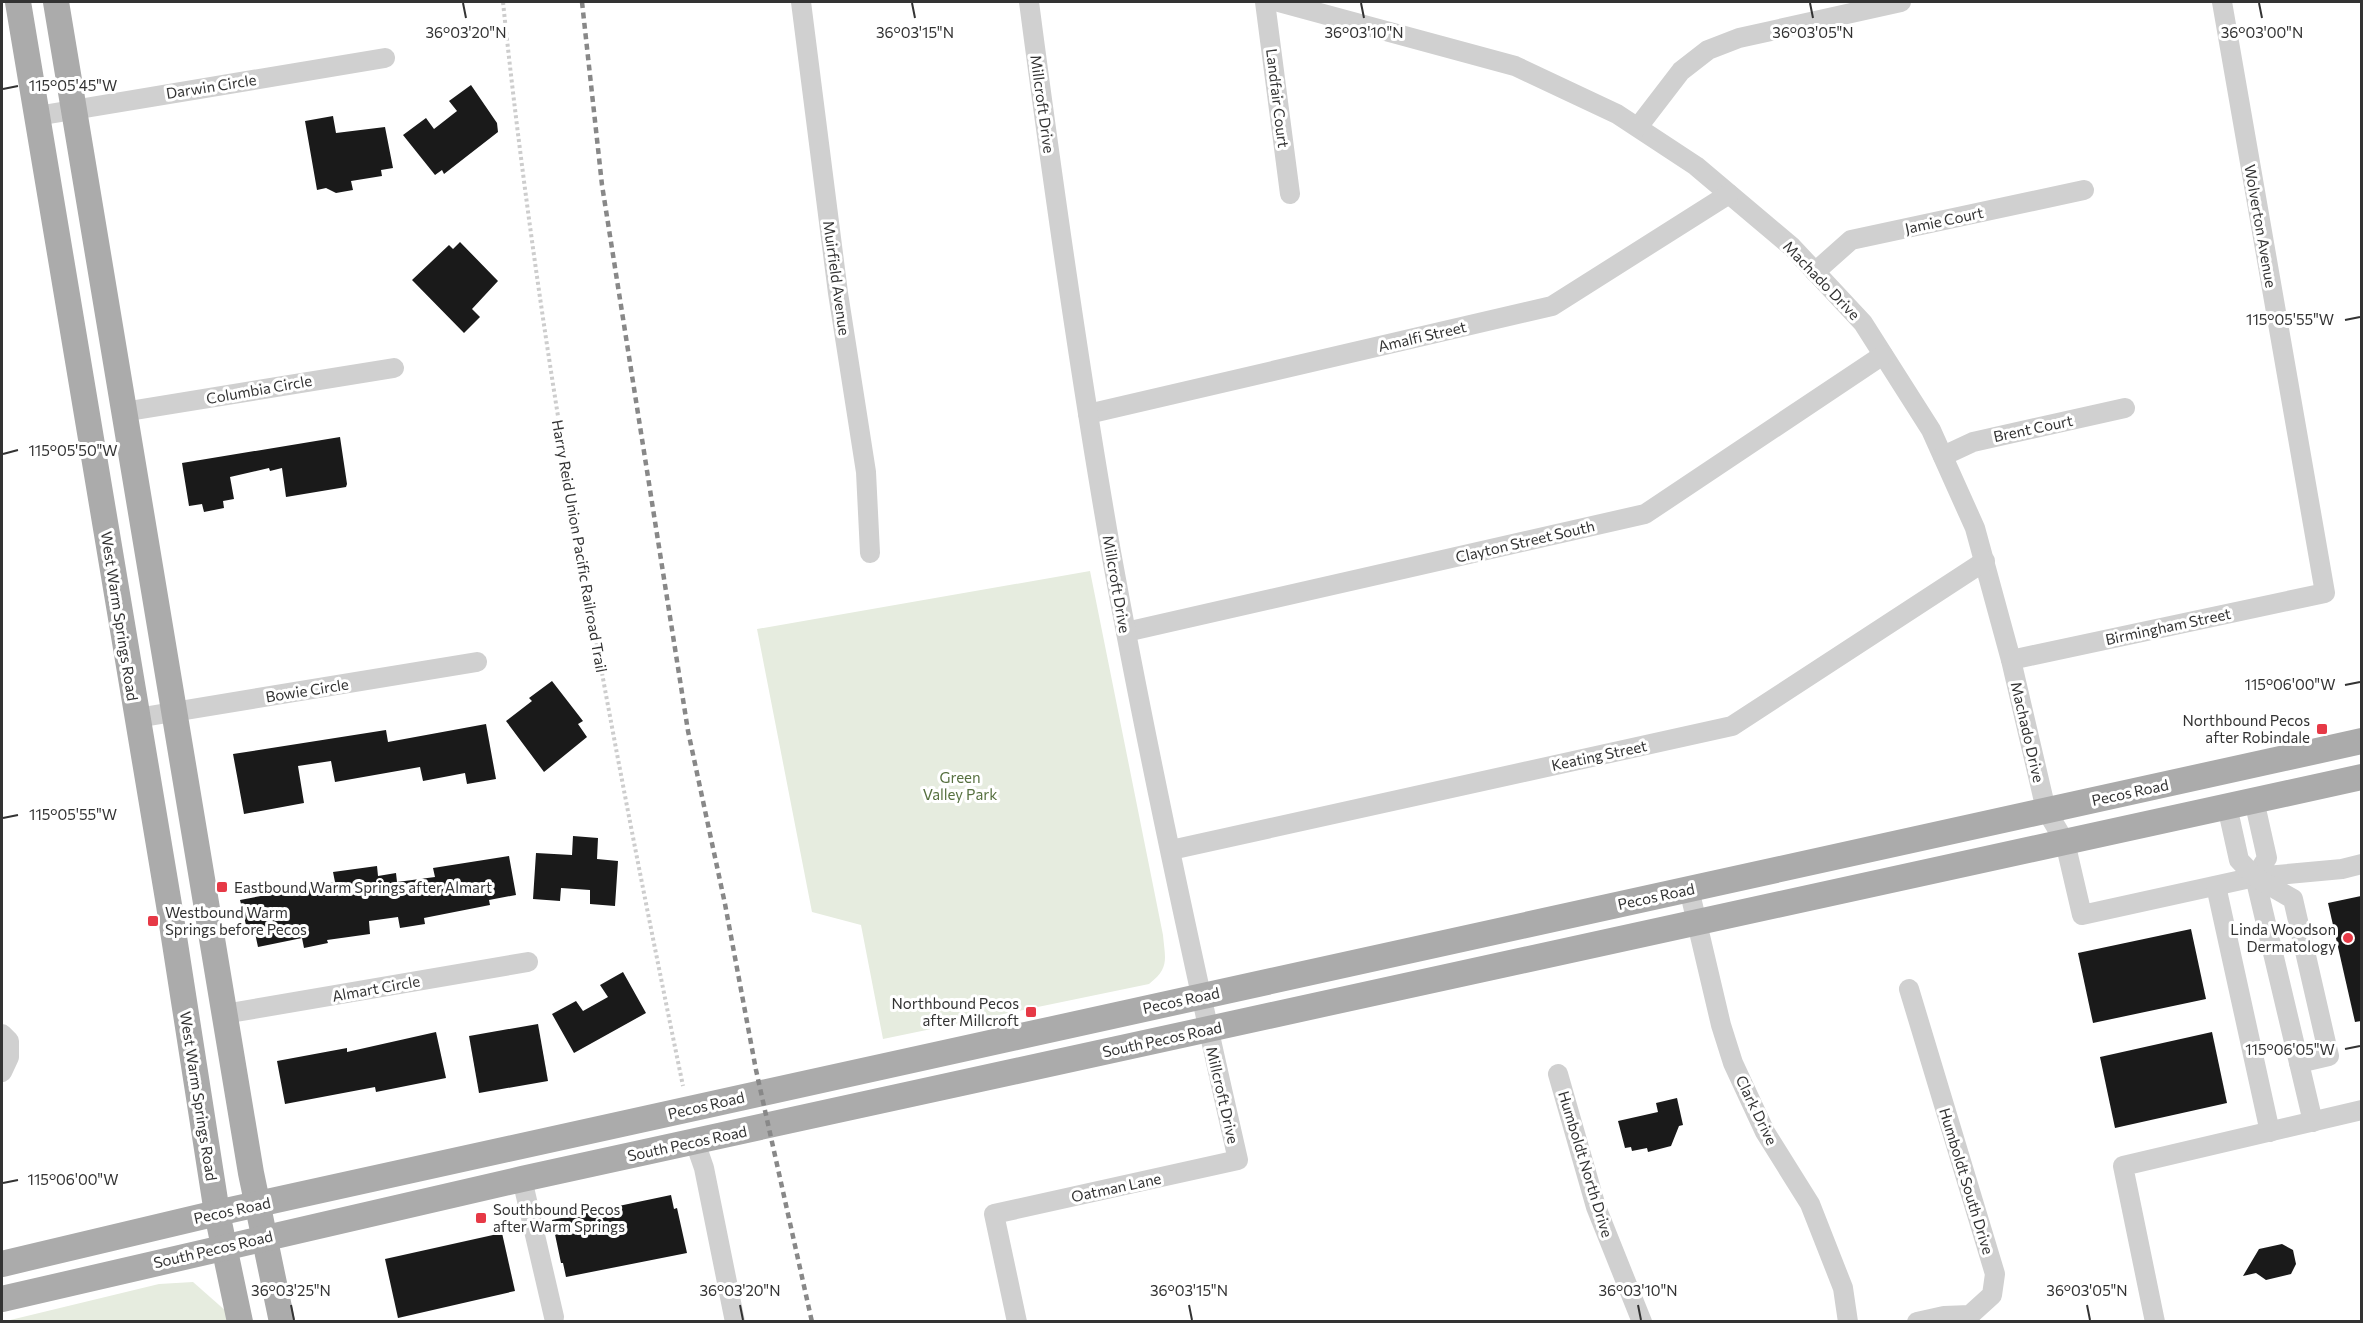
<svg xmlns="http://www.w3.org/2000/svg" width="2363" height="1323" font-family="Commissioner,sans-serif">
  <rect width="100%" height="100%" fill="#fff"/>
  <!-- green -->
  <g fill="#e6ecdf">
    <path d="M1090,571l73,364c2,24 7,33 -14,49l-266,55 -22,-114 -49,-13 -55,-283z"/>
    <path d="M193,1282l34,30 2,9 -227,1 157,-38z"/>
  </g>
  <!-- building -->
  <g fill="#1a1a1a">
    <path d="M471,85l26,38 1,9 -54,42 -2,-4 -7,5 -32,-40 23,-17 8,11 23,-18 -8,-10z"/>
    <path d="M333,116l3,17 49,-6 8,41 -12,2 1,6 -31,5 2,9 -17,3 -10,-5 -9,2 -12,-69z"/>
    <path d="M460,242l38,39 -26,28 8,8 -16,16 -52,-53 37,-35 4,4z"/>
    <path d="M340,437l7,47 -1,3 -60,10 -4,-29 -12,3 -1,-3 -39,9 4,22 -11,2 1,7 -20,4 -2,-8 -13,2 -7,-43z"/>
    <path d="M552,681l31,40 -5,3 9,13 -43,35 -38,-51 26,-20 -3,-3z"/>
    <path d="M486,724l10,55 -29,5 -2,-11 -42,8 -3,-14 -85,15 -4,-21 -33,5 6,37 -60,11 -11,-60 153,-24 2,12z"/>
    <path d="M573,836l25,2 -1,21 21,2 -3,45 -25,-2v-14l-29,-2 -1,13 -27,-2 3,-46 36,2z"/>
    <path d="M509,856l7,39 -27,5 1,5 -66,13 1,6 -25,4 -2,-11 -29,4 1,13 -43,6 1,3 -24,5 -2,-10 -44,9 -5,-23 -7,1 -6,-25 95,-18 -2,-10 44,-6 1,10 18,-3 1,9 38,-5 -2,-9z"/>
    <path d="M2361,896v125l-6,1 -27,-119z"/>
    <path d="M2191,929l15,70 -113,24 -15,-70z"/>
    <path d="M623,972l23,41 -72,40 -22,-39 24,-13 7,10 25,-14 -8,-12z"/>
    <path d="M538,1024l10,57 -69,12 -10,-57z"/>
    <path d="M436,1032l10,46 -70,14 -1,-5 -90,17 -8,-43 70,-13v4z"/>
    <path d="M2212,1032l15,71 -112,25 -15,-71z"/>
    <path d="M1677,1098l6,27 -4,1 -8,20 -23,6 -1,-4 -15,3 -1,-4 -6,1 -7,-27 40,-9 -2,-9z"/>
    <path d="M671,1195l3,14 3,-1 10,45 -121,24 -3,-14h-2l-9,-43z"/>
    <path d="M502,1233l13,58 -117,27 -13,-59z"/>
    <path d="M2282,1244l11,6 3,14 -5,10 -25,6 -10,-7 -13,3 16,-27z"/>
  </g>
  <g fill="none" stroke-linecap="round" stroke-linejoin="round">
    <!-- path -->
    <path stroke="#cdcdcd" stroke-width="4" stroke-dasharray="3 3" stroke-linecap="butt" d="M503,2c38,365 106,725 180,1084"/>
    <!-- minor -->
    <g stroke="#d0d0d0" stroke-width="20">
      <path d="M801,2l37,291 28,179 4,81"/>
      <path d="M1265,2l25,192"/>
      <path d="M1279,2l236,64 102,48 79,52 96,81 71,76 68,107 44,98 36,132 35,150 19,32 17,73 173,-38 87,-8 20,-5"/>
      <path d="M37,116l348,-58"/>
      <path d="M1638,127l43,-56 27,-21 31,-12 162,-36"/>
      <path d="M1815,272l36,-32 233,-50"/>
      <path d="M123,412l271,-44"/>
      <path d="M1088,414l464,-108 177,-112"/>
      <path d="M1943,456l30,-14 152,-34"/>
      <path d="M1126,632l519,-118 238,-159"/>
      <path d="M2011,660l314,-67 -103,-591"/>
      <path d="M137,718l340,-56"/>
      <path d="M2254,800l13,58 -12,19 58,245"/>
      <path d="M2227,806l12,54 16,17 38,22 36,157 -30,7"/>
      <path d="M1171,850l561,-124 253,-165"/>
      <path d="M2216,886l54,246"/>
      <path d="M1689,889l32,136 12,38 32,69 45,72 33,84 5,34"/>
      <path d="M1909,989l86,285 -3,21 -22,20 -26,1 -27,6"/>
      <path d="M224,1014l304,-52"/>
      <path d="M2,1034l7,7v16l-7,15"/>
      <path d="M1558,1074l38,133 46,115"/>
      <path d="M695,1142l9,26 31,154"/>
      <path d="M522,1179l32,138"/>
      <path d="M1017,1322l-23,-108 244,-54c-46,-202 -90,-404 -127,-608 -32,-183 -58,-367 -82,-550"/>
      <path d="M2155,1322l-32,-156 239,-56"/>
    </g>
    <!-- major -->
    <g stroke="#ababab" stroke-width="26">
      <path d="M18,2l151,903 48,308 23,109"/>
      <path d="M56,2l195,1171 31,149"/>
      <path d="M2,1264l215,-51 2145,-472"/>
      <path d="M2,1299l520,-120 1840,-402"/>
    </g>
    <!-- rail -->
    <path stroke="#888" stroke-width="4.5" stroke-dasharray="6 4.5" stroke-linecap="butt" d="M582,2l20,183 86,546 37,173 31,166 56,252"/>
  </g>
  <!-- ticks -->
  <path fill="none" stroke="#333" stroke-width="2" d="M463,3l3,15M912,3l3,15M1361,3l3,15M1810,3l3,15M2259,3l3,15M3,89l15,-3M2345,320l15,-3M3,454l15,-4M2345,685l15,-3M3,818l15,-3M2345,1049l15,-3M3,1183l15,-3M291,1305l3,15M740,1305l3,15M1189,1305l3,15M1638,1305l3,15M2087,1305l3,15"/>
  <!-- markers -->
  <g fill="#e63946" stroke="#fff" stroke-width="2">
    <rect x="2316" y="723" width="12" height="12" rx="3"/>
    <rect x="216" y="881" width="12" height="12" rx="3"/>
    <rect x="147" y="915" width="12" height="12" rx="3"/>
    <circle cx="2348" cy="938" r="6"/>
    <rect x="1025" y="1006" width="12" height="12" rx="3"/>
    <rect x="475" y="1212" width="12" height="12" rx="3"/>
  </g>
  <g text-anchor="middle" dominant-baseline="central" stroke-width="6" stroke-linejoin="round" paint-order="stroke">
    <!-- street labels -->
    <g font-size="15" fill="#333" stroke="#fff">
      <text transform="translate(211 86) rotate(-9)">Darwin Circle</text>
      <text transform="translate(1278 98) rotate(83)">Landfair Court</text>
      <text transform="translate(1043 104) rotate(82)">Millcroft Drive</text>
      <text transform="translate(1944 220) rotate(-12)">Jamie Court</text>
      <text transform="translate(2261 226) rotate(80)">Wolverton Avenue</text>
      <text transform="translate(837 278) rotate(82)">Muirfield Avenue</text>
      <text transform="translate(1822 280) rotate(46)">Machado Drive</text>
      <text transform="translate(1422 336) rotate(-13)">Amalfi Street</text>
      <text transform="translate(259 389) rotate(-10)">Columbia Circle</text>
      <text transform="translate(2033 428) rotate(-12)">Brent Court</text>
      <text transform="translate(1525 541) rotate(-13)">Clayton Street South</text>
      <text transform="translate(580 546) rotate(80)">Harry Reid Union Pacific Railroad Trail</text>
      <text transform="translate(1117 584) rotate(80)">Millcroft Drive</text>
      <text transform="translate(120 616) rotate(81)">West Warm Springs Road</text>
      <text transform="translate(2168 626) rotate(-12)">Birmingham Street</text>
      <text transform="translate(307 690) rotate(-9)">Bowie Circle</text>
      <text transform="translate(2028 732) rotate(77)">Machado Drive</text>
      <text transform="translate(1599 755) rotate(-12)">Keating Street</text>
      <text transform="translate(2130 792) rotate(-12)">Pecos Road</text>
      <text transform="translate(1656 896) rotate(-12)">Pecos Road</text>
      <text transform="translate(376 988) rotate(-10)">Almart Circle</text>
      <text transform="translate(1181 1000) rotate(-12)">Pecos Road</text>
      <text transform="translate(1162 1039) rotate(-12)">South Pecos Road</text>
      <text transform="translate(1223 1095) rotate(77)">Millcroft Drive</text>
      <text transform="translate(199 1096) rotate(81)">West Warm Springs Road</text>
      <text transform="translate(706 1105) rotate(-13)">Pecos Road</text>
      <text transform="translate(1757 1110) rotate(64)">Clark Drive</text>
      <text transform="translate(687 1143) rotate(-12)">South Pecos Road</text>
      <text transform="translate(1586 1164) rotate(73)">Humboldt North Drive</text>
      <text transform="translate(1967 1181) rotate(73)">Humboldt South Drive</text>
      <text transform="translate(1116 1187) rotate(-12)">Oatman Lane</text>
      <text transform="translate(232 1210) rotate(-12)">Pecos Road</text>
      <text transform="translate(213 1249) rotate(-13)">South Pecos Road</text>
    </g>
    <!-- poi labels -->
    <g font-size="15" fill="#333" stroke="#fff" text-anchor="end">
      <text x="2310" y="720">Northbound Pecos<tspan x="2310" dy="17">after Robindale</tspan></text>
      <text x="234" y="887" text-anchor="start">Eastbound Warm Springs after Almart</text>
      <text x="165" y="912" text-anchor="start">Westbound Warm<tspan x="165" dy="17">Springs before Pecos</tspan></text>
      <text x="2336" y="929">Linda Woodson<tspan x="2336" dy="17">Dermatology</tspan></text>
      <text x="1019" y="1003">Northbound Pecos<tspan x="1019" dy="17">after Millcroft</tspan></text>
      <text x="493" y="1209" text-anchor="start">Southbound Pecos<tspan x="493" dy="17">after Warm Springs</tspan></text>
    </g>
    <!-- park labels -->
    <g font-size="15" fill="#56703f" stroke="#fff">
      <text x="960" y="777">Green<tspan x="960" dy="17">Valley Park</tspan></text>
    </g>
  </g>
  <g font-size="15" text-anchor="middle" fill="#333" stroke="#fff" stroke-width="6" stroke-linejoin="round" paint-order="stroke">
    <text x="466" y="38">36°03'20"N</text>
    <text x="915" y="38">36°03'15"N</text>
    <text x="1364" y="38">36°03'10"N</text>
    <text x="1813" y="38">36°03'05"N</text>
    <text x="2262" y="38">36°03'00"N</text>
    <text x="73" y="91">115°05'45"W</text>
    <text x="2290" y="325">115°05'55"W</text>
    <text x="73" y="456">115°05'50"W</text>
    <text x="2290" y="690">115°06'00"W</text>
    <text x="73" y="820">115°05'55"W</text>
    <text x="2290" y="1055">115°06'05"W</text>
    <text x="73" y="1185">115°06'00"W</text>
    <text x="291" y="1296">36°03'25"N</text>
    <text x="740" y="1296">36°03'20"N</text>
    <text x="1189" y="1296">36°03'15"N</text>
    <text x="1638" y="1296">36°03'10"N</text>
    <text x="2087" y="1296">36°03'05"N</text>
  </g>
  <!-- border -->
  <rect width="2363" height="1323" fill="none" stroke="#333333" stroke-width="6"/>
</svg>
